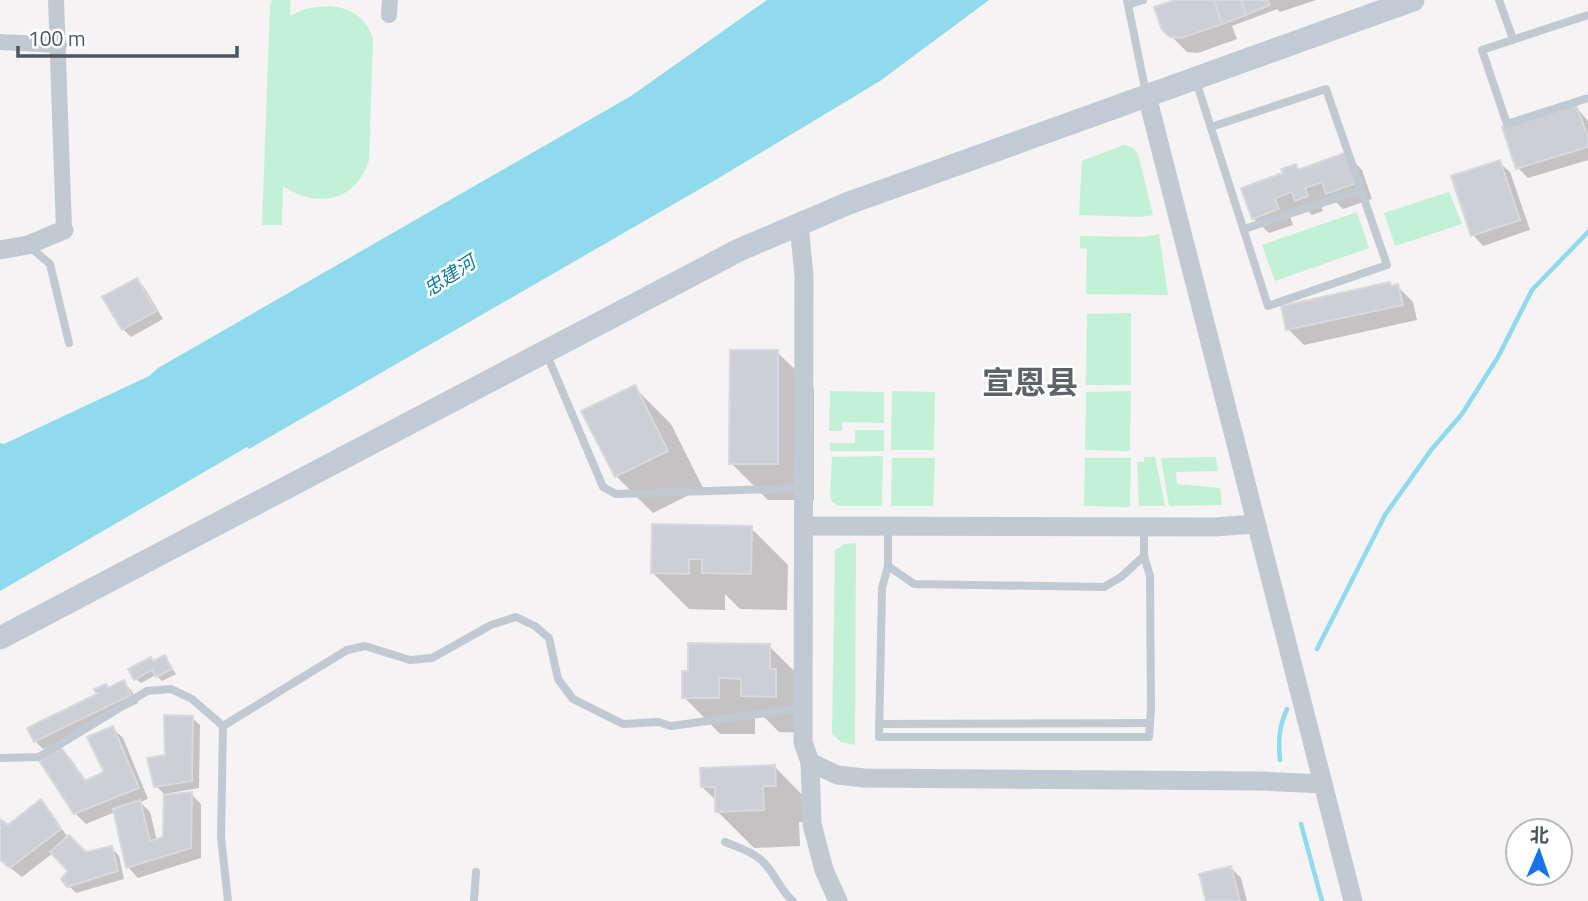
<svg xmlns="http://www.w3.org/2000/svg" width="1588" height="901" font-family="'Titillium Web','Noto Sans SC',sans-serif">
  <rect width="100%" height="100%" fill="#f5f3f3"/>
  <!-- green -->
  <g fill="#c3f1d5">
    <path d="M272,0h18v16c28,-16 72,-15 83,23l-4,121c-13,43 -53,48 -86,26l-1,39h-20l8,-220z"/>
    <path d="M1123,145l9,2 6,7 15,61 -12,2 -62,-2 3,-54z"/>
    <path d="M1449,192l13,32 -67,22 -11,-33z"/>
    <path d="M1357,212l12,36 -94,33 -13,-36z"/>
    <path d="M1159,234l9,61 -82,-1 1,-45 -7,-1v-12l62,1z"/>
    <path d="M1131,313v72h-45l1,-71z"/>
    <path d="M830,391l54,1v31l-42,-1v9h-13z"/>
    <path d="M892,391l43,1 -1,58h-43z"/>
    <path d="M1131,391l-1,60 -45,-1 1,-58z"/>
    <path d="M855,430h29v21h-54v-8h25z"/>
    <path d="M883,456l-1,50h-44l-6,-4 -2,-7 2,-38z"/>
    <path d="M1144,457h11l10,49h-26l-2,-44h7z"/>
    <path d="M1216,457l2,14 -42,1 1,12 43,4 2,17 -53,1 -8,-48z"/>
    <path d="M892,458h43l-2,48h-42z"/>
    <path d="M1085,458h46l-1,49 -46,-1z"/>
    <path d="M856,543l-1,202 -14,-3 -9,-8 3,-184 10,-6z"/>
  </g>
  <!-- water -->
  <path fill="#90daee" d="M767,0h222l-109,81 -168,101 -463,267 -2,-2 -247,144v-148l4,1 145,-68 9,-8 473,-272z"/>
  <!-- shadow -->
  <g fill="#0003">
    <path d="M1181,0h135l-36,12 -3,-3 -45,17 5,13 -39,14 -11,-1 -23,-23z"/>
    <path d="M1576,107l12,14v39l-60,18 -10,-10z"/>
    <path d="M1346,154l16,16 10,29 -29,10 -10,-10 -13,4 3,8 -11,4 -7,-7 -16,5 4,12 -24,8 -16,-15 32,-44 11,-8 5,5z"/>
    <path d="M1499,162l11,10 20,58 -47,16 -10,-11z"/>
    <path d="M137,280l7,7 19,32 -32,18 -8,-8 -18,-31z"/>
    <path d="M1389,283l4,4 4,-1 16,16 4,18 -113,25 -16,-16z"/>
    <path d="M777,352l37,36v112h-46l-37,-37z"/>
    <path d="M634,387l37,37 32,64 -50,25 -37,-37z"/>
    <path d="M751,528l37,37 -1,45 -47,-1 -15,-15v16l-36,-1 -36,-36z"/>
    <path d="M769,646l37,37 6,50 -33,-1 -18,-18h-6v20h-35l-36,-37z"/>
    <path d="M165,657l11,17 -14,7 -6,-6 -15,8 -5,-4 18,-16z"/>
    <path d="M123,682l8,8 7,13 -95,46 -8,-8 64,-46z"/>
    <path d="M192,718l8,7 -1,63 -35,6 -8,-8 10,-30z"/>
    <path d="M112,728l11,10 25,61 -8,3 10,10 7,29 8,-2 26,-45 10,10v54l-63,20 -10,-11 -13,-55 -29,12 -11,-11 -15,-65 11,11 16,23 20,-9z"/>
    <path d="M775,767l36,37 1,18h-13l1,24 -46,2 -37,-37v-10l-15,-14z"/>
    <path d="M41,801l10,11 17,26 18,16 26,-6 7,8 5,23 -48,14 -8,-8 2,-14 -17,-18 -31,24 -22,-17v-39l8,7z"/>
    <path d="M1231,868l10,10 6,23h-40z"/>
  </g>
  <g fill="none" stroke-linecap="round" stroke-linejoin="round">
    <!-- stream -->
    <g stroke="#90daee" stroke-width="4.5">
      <path d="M1317,649l68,-134 46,-65 31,-36 36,-57 34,-67 56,-58"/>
      <path d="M1280,760c-2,-20 -1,-33 7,-51"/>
      <path d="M1301,824l21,77"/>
    </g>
  </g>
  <!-- building -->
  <g fill="#cdcfd5" stroke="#d7d9de" stroke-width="2">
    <path d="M1175,0h39l8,24 -41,14 -11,-1 -8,-7 -8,-23z"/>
    <path d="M1214,0h27l5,15 -24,9z"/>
    <path d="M1241,0h27l2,5 -24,10z"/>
    <path d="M1576,105l12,31v11l-72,22 -14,-42z"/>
    <path d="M1347,152l10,31 -31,11 -4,-12 -17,6 3,8 -13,5 -3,-9 -17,6 4,11 -27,10 -11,-31 42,-15 -2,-4 15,-5 2,6z"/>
    <path d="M1500,160l20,60 -49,16 -20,-60z"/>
    <path d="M137,278l19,33 -34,19 -20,-33z"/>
    <path d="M1390,282l1,4 7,-2 5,21 -117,25 -5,-24z"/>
    <path d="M730,350h48v114h-49z"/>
    <path d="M635,385l33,66 -53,26 -34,-66z"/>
    <path d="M652,524l100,2 -1,48 -49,-1v-14h-13v15l-38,-1z"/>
    <path d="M688,643l82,1v25h6v28l-35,-1v-17l-22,-1v20h-37v-27h6z"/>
    <path d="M165,655l7,14 -16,8 -4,-7 -18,10 -6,-11 23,-12 2,4z"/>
    <path d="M124,680l7,15 -97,47 -7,-14 70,-34 -3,-5 12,-5 2,4z"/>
    <path d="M164,715l29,1 -1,65 -38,6 -7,-29 18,-3z"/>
    <path d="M113,726l26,62 -65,26 -34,-52 20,-16 25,35 19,-9 -17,-35z"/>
    <path d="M775,765l1,21h-13l1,24 -49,2v-25h-14l-1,-19z"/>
    <path d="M192,792l-1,56 -65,20 -13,-59 27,-9 10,41 13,-4 1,-42z"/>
    <path d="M41,799l20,30 -51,39 -10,-8v-41l8,6z"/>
    <path d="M69,835l17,17 26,-6 6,25 -51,16 -6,-8 7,-8 -18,-19z"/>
    <path d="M1231,866l9,35h-34l-7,-27z"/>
  </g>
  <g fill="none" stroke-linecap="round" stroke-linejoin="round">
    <!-- service -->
    <g stroke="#c1cad2" stroke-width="8">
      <path d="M1127,0l19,93"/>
      <path d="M1499,0l14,39"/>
      <path d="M1128,5l15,-5"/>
      <path d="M1588,15l-106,35 25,74 81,-26"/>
      <path d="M1196,81l72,225 119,-41 -61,-176 -115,38"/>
      <path d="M1244,229l117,-39"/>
      <path d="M30,247l20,17 19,79"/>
      <path d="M547,355l56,132 13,7 186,-6"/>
      <path d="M888,526v40l-6,22 -3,149h270l2,-29 -1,-132 -6,-20v-29"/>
      <path d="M888,566l26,18 190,3 17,-10 23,-21"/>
      <path d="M879,724l271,-1"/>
      <path d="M223,726l124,-76 18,-4 45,14 22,-2 59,-33 25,-8 19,9 14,12 9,41 15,20 50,25 35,-2 13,4 132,-18"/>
      <path d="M0,758l39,-1 108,-66 24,-2 21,10 31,27 -2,111 7,64"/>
      <path d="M725,842c14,6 30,10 40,22 11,12 16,27 28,37"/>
      <path d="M474,901l2,-29"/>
    </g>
    <!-- minor -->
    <g stroke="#c1cad2" stroke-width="16">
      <path d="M56,0l8,230"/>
      <path d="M389,15l1,-15"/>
      <path d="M0,42l59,3"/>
    </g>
    <!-- tertiary -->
    <g stroke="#c1cad2" stroke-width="19">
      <path d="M1147,96l206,805"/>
      <path d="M799,225l5,51 -1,466 7,20 27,13 27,3 396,3 63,3"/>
      <path d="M0,250l28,-5 36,-15"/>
      <path d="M805,526l409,1 42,-3"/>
      <path d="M810,762l2,62 12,46 14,31"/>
    </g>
    <!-- secondary -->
    <path stroke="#c1cbd6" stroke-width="23" d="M0,638l739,-388 110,-47 564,-203"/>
  </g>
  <g text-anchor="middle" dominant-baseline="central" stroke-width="5" stroke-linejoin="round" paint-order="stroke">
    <!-- water labels -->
    <g font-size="19" font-style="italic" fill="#0c7c9b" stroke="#fff">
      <text transform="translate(449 275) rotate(-33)">忠建河</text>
    </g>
    <!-- town labels -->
    <g font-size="32" font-weight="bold" fill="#5f6368" stroke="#fff">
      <text x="1030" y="382">宣恩县</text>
    </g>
  </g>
  <!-- north arrow -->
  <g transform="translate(1539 852) rotate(2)"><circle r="33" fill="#ffffff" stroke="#b7bbc0" stroke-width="2"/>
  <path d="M0-5L12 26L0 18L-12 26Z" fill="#1a73e8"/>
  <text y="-10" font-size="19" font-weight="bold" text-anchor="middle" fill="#4a5661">北</text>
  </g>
  <!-- scale -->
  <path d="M18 46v10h219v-10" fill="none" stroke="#4a5661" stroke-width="3.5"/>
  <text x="28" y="46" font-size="21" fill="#4a5661" stroke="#ffffff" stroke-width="5" paint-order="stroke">100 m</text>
</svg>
